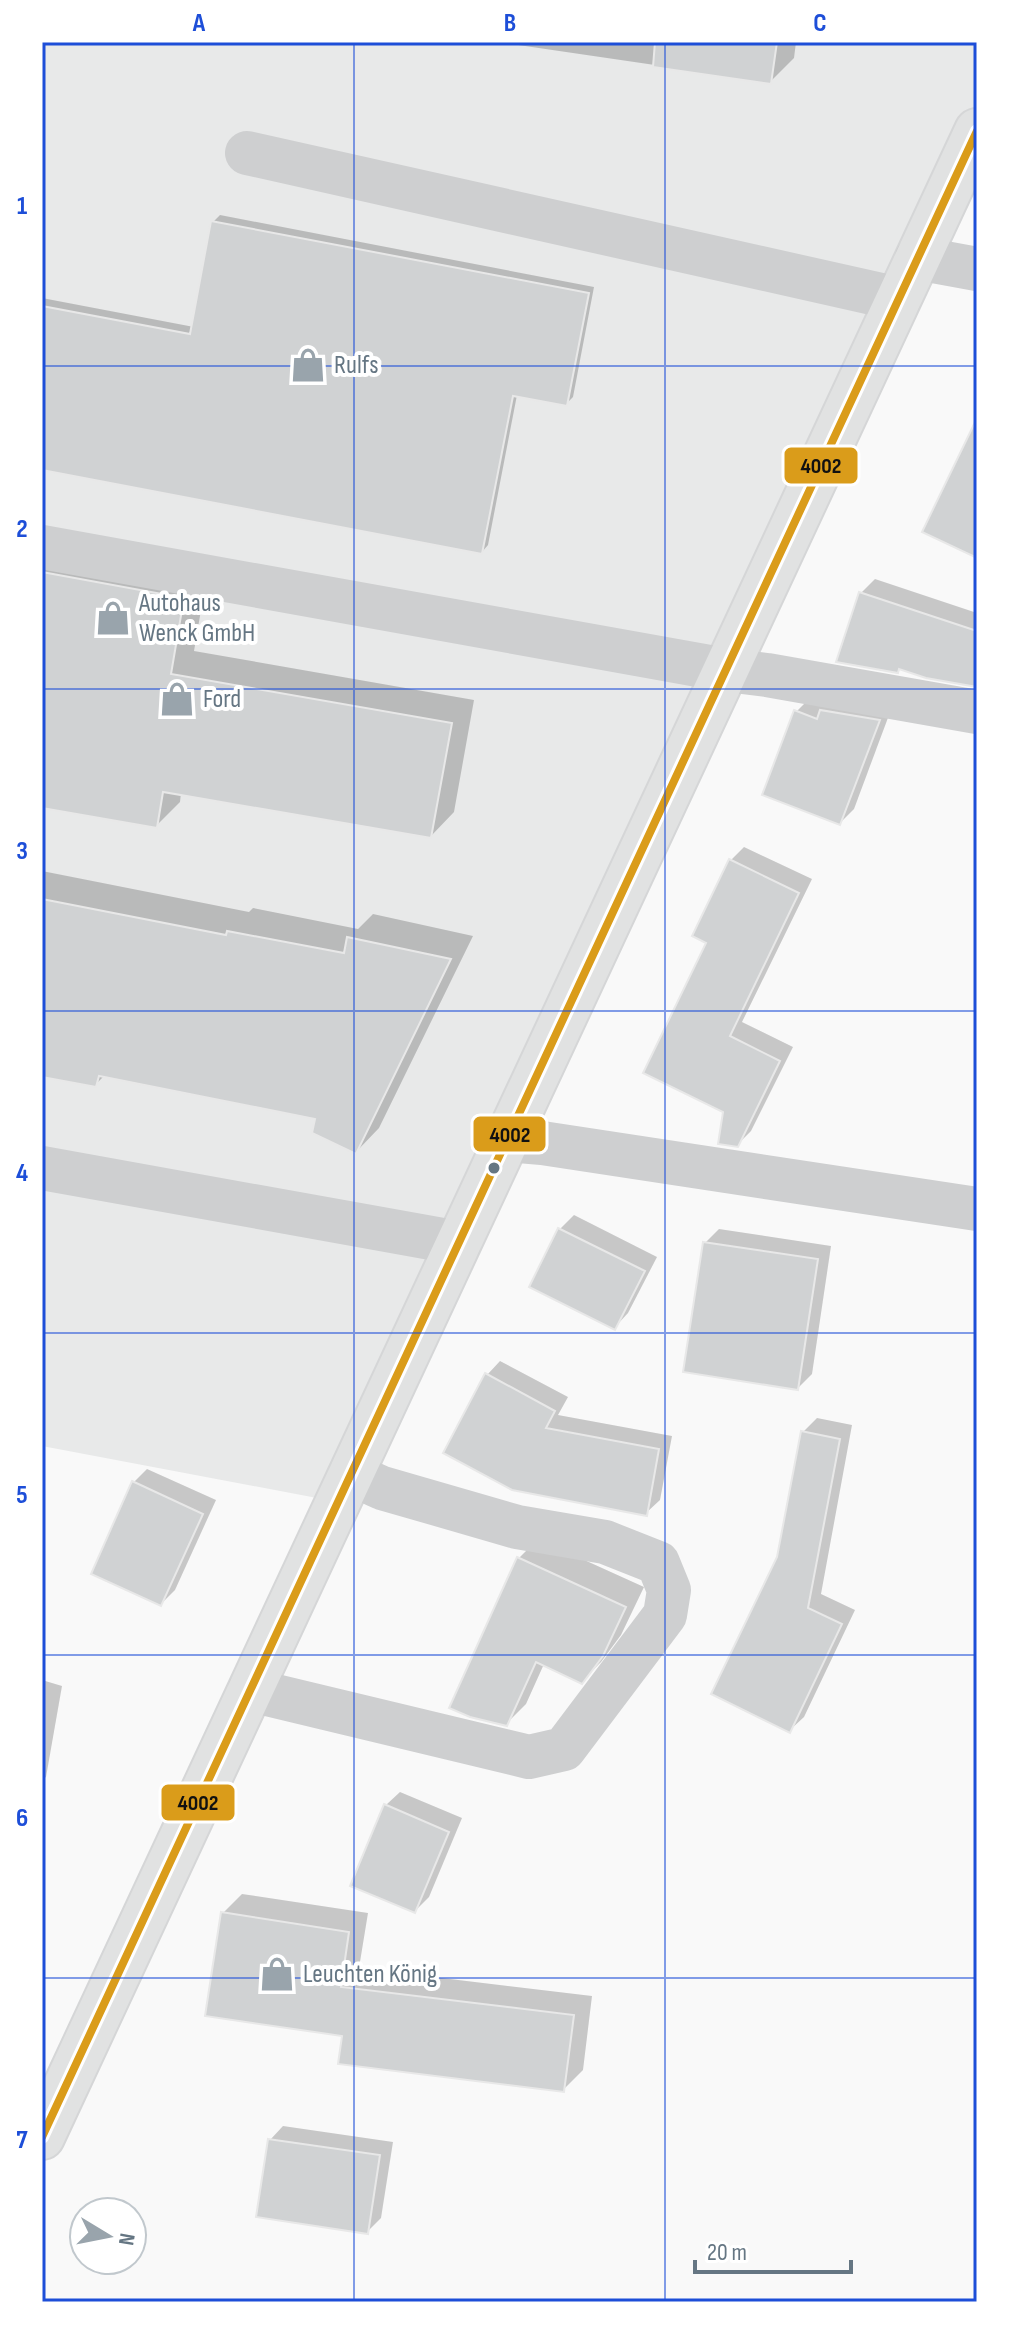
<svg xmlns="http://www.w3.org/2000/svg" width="1019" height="2344" font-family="'Sofia Sans Condensed',sans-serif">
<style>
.built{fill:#e8e9e9}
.shadow{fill:#0003}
.building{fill:#d0d2d3;stroke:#e8e8e8;stroke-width:2}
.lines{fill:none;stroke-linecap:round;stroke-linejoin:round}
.major-casing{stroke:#d5d6d7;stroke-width:48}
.minor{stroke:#cecfd0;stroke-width:44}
.major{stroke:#e1e2e2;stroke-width:44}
.bus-1-casing{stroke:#fff;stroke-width:14}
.bus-1{stroke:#da9c1a;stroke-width:8}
.grid{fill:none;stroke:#1d4ed8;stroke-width:2;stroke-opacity:0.55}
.bus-dot{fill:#657683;stroke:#fff;stroke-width:3}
.labels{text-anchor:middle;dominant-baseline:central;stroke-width:8;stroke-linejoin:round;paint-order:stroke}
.poi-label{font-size:26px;fill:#657683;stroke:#fff;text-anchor:start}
.line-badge{stroke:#fff;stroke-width:3}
.pale-badge-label{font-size:22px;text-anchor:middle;font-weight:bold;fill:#111}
.neatline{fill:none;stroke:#1d4ed8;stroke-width:3}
.grid-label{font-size:26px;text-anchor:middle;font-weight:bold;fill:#1d4ed8}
</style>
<rect width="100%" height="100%" fill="#f9f9f9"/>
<polygon class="built" points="42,42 977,42 977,131 338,1502 42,1446"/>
<g class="shadow">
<polygon points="498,42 796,42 794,58 770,82"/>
<polygon points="220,215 594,287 573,397 566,404 517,395 488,545 482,552 42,468 42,298 194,327 213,222"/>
<polygon points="42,532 207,575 194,651 474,700 454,812 431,836 181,793 180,802 156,826 42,806"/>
<polygon points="875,579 977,613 977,685 861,593"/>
<polygon points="810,698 892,707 854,809 840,823 796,712"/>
<polygon points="744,847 812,879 742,1022 793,1047 751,1131 737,1145 725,1111 709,942 731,860"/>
<polygon points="42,871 249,912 253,908 358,929 373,914 473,936 379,1128 356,1152 317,1117 105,1075 95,1085 42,1075"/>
<polygon points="574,1215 657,1257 628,1313 615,1327 532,1286 560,1229"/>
<polygon points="719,1229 831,1246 812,1374 798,1388 705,1243"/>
<polygon points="500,1361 568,1397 558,1415 672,1436 660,1500 646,1513 513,1488 487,1375"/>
<polygon points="817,1418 852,1425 821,1594 855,1610 804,1717 790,1730 779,1558 803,1432"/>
<polygon points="147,1469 216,1500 175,1590 161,1604 133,1483"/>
<polygon points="538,1539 644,1587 621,1635 601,1662 581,1682 544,1664 526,1704 506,1724 519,1558"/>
<polygon points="42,1680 62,1686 46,1777 42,1780"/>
<polygon points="400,1792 462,1818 429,1897 415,1911 386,1805"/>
<polygon points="242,1894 368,1913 359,1968 592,1996 583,2070 563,2090 344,2035 223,1913"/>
<polygon points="283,2126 393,2142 381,2218 367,2232 270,2140"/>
</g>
<g class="building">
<polygon points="655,42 777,42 771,84 653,67"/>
<polygon points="211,221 589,293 567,406 513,396 482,554 42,470 42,306 190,334"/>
<polygon points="977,418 977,558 922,532"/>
<polygon points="42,572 184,598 171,674 452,723 431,838 163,792 157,828 42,808"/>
<polygon points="859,592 977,631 977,687 926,678 899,669 898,673 836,662"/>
<polygon points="794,710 817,719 820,710 880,720 840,825 762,795"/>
<polygon points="729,859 799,893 730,1036 780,1061 738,1147 718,1144 723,1112 643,1073 706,943 692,936"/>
<polygon points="42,899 226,935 227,931 344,953 347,937 451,959 356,1154 312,1133 315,1119 99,1076 96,1087 42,1077"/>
<polygon points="558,1228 645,1271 615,1330 529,1287"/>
<polygon points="703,1242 818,1259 798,1390 683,1372"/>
<polygon points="485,1373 555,1411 546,1428 659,1449 647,1516 512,1490 443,1453"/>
<polygon points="801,1431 840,1439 808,1608 842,1624 790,1733 711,1694 777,1557"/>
<polygon points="132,1481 203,1514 161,1606 91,1574"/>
<polygon points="517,1557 626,1607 603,1656 582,1684 536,1662 507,1726 470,1717 449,1708"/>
<polygon points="384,1804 449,1832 415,1913 350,1886"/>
<polygon points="221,1912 349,1932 341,1987 574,2015 564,2092 338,2064 342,2036 205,2016"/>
<polygon points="268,2139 380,2155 368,2234 256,2217"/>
</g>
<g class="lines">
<g class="major-casing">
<polyline id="major" points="42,2137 977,131"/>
</g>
<g class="minor">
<polyline points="247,153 899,299"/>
<polyline points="917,258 977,269"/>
<polyline points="42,547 726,670 767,675 977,712"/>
<polyline points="507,1140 542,1143 977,1209"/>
<polyline points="42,1168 459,1243"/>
<polyline points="250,1690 529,1757 564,1749 665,1615 669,1590 658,1563 605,1542 517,1527 382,1488 351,1474"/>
</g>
<use href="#major" class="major"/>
<g class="bus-1-casing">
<polyline id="bus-1" points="42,2137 977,131"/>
</g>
<use href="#bus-1" class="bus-1"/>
</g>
<path class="grid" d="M354,42V2302M665,42V2302M42,366H977M42,689H977M42,1011H977M42,1333H977M42,1655H977M42,1978H977"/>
<defs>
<g id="shop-bare" transform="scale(2.76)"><path d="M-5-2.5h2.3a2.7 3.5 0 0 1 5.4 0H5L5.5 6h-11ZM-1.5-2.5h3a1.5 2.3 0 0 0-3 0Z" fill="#99a4ac" stroke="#fff" stroke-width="2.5" paint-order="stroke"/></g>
</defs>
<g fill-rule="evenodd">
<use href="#shop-bare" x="308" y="365"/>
<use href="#shop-bare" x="113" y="618"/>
<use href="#shop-bare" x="177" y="699"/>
<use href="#shop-bare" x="277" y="1974"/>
</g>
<circle class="bus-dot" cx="494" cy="1168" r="7"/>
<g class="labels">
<g class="poi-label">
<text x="334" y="365">Rulfs</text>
<text x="139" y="603">Autohaus<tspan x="139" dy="30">Wenck GmbH</tspan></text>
<text x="203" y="699">Ford</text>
<text x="303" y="1974">Leuchten König</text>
</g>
</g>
<g class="line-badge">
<rect x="783" y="446" width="76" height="39" rx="8" fill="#da9c1a"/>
<rect x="472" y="1115" width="75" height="38" rx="8" fill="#da9c1a"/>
<rect x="160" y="1783" width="76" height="39" rx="8" fill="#da9c1a"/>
</g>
<g class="pale-badge-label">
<text x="821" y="473">4002</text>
<text x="510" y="1142">4002</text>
<text x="198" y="1810">4002</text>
</g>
<rect width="1019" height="2344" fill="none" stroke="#ffffff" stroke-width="88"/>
<g transform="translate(108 2236) rotate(100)"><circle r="38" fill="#ffffff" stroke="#c1c8cd" stroke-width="2"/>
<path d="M0-6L14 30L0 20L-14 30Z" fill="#99a4ac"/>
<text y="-12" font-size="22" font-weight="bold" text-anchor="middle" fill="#657683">N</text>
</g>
<path d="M695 2260v12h156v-12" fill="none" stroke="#657683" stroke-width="4"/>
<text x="707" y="2260" font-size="24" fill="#657683" stroke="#ffffff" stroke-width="6" paint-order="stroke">20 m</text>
<rect x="44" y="44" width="931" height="2256" class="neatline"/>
<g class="grid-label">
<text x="199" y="31">A</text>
<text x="510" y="31">B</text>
<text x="820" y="31">C</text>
<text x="22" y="214">1</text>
<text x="22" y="537">2</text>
<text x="22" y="859">3</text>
<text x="22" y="1181">4</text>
<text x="22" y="1503">5</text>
<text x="22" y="1826">6</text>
<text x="22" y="2148">7</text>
</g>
</svg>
